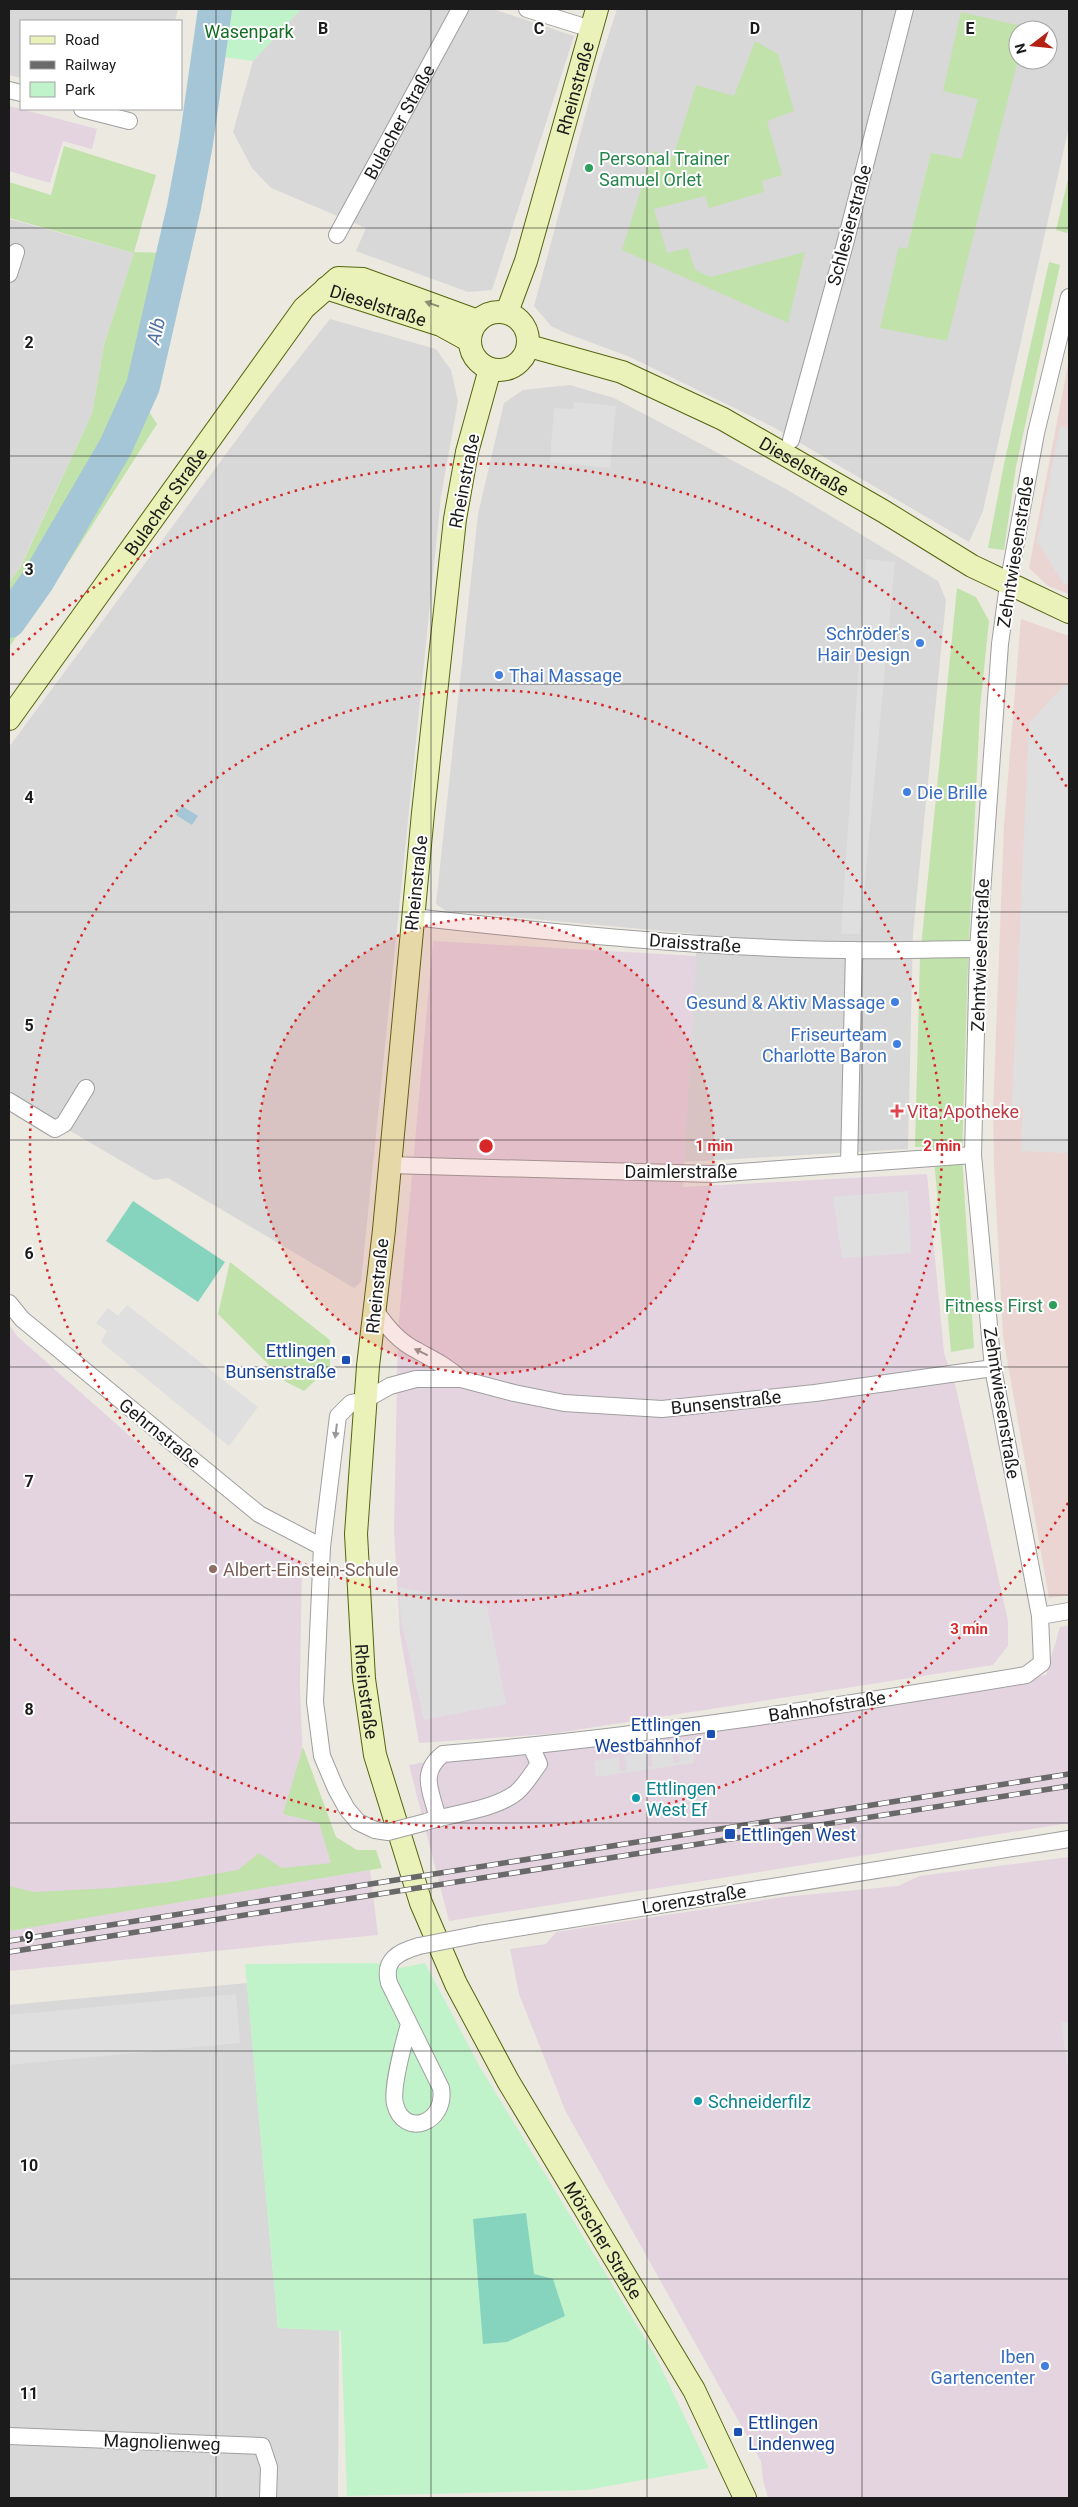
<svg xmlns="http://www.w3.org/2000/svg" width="1078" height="2507" font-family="Roboto,sans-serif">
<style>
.residential{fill:#d9d8d8;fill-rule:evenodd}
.commercial{fill:#ebd5d2}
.industrial{fill:#e4d4e0}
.grass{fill:#c1e2ab}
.park{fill:#c1f3ca}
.pitch{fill:#86d4bd}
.parking{fill:#dfdfdf}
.water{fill:#a5c6d6}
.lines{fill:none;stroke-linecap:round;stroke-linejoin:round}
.river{stroke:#a5c6d6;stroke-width:34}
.street-casing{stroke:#9f9f9f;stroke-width:18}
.secondary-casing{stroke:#54660e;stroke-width:24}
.street{stroke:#fff;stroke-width:16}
.secondary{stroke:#eaf2b9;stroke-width:22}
.rail-casing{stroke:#696969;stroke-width:5.5}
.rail{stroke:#fff;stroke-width:4;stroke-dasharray:11;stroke-linecap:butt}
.street-bridge-casing{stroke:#9f9f9f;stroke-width:18;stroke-linecap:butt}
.street-bridge{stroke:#fff;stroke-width:16}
.oneway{fill:#8d9172}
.oneway2{fill:#989898}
.grid{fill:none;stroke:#1b1b1b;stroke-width:1;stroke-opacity:0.55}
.ring{fill:none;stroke:#d62828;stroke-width:2.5;stroke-dasharray:2.5 5}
.leisure-dot{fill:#2e9e5b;stroke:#fff;stroke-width:2}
.shop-dot{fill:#3f7fe0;stroke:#fff;stroke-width:2}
.health-dot{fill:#e0444e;stroke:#fff;stroke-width:2}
.transit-dot{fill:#1a4fb4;stroke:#fff;stroke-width:2}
.education-dot{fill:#8d6e63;stroke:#fff;stroke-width:2}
.culture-dot{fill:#0f9aa8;stroke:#fff;stroke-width:2}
.labels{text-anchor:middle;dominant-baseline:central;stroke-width:4;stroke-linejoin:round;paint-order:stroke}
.park-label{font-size:18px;fill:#156d24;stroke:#fff}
.street-label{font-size:18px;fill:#1b1b1b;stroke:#fff}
.leisure-label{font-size:18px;fill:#27864d;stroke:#fff;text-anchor:start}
.shop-label{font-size:18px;fill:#366cbe;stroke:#fff;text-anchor:end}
.health-label{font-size:18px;fill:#be3a42;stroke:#fff;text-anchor:start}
.transit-label{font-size:18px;fill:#164399;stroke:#fff;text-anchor:end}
.education-label{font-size:18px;fill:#785e54;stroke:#fff;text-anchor:start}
.culture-label{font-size:18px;fill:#0d838f;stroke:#fff;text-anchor:start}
.water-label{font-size:19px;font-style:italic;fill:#5172a1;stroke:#fff}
.grid-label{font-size:16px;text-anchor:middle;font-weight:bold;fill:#1b1b1b;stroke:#fff;stroke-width:4;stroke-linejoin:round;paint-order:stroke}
.centre{fill:#d62828;stroke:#fff;stroke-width:2.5}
.ring-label{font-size:15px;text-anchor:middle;font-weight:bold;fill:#d62828;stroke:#fff;stroke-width:4;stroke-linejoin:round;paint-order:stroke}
</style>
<rect width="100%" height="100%" fill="#ece9e1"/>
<g class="residential">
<polygon points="9,9 178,9 175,21 21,21 21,78 9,75"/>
<polygon points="301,9 493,9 574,36 492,290 468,292 356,251 366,228 271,188 252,168 233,132 253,61"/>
<path d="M617,9H1069V126L983,511L969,542L773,427L630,357L563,332L551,326L534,306L598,68ZM1018,30H1048V60H1018Z"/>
<polygon points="9,219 134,253 104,345 92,414 19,569 9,582"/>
<polygon points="330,319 436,349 451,370 458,401 441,496 361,1282 354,1288 168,1178 154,1180 9,1095 9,747 266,400"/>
<polygon points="570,385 614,398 786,489 938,581 946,600 913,934 908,1149 684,1162 697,934 446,911 436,904 478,514 504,403 523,390"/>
<polygon points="247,1983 278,2328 339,2330 338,2498 9,2498 9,2005"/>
</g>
<g class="commercial">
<polygon points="1069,359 1069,594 1048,586 1029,568"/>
<polygon points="1021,619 1069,636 1069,1595 1049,1598 1003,1336 994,1166 993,1111 1004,825"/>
</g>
<g class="industrial">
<polygon points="9,106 97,129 92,149 63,141 50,183 9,171"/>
<polygon points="433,941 696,956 683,1187 927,1174 944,1353 956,1388 1008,1621 1008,1646 993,1665 550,1734 419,1743 400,1634 394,1530 398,1331"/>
<polygon points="9,1324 17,1336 227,1522 302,1562 300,1686 303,1764 336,1866 9,1901"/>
<polygon points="1069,1625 1069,1823 449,1921 409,1765 561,1738 962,1690 1046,1675 1060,1627"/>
<polygon points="1069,1857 1069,2498 768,2498 763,2480 761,2461 565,2110 519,1994 510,1949 546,1944 556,1932 783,1897 898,1886 919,1876"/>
<polygon points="370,1870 378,1935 9,1971 9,1929"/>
</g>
<g class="grass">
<polygon points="961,12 1026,27 1026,30 1018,30 1018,60 947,341 880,328 899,247 907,249 931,153 962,159 978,99 943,91"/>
<polygon points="755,41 778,54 794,111 767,121 782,175 762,181 764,192 709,208 705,196 654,209 667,253 688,248 695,270 711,277 805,252 788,323 622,250 653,151 673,157 696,85 734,96"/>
<polygon points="64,146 156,175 134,252 166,253 137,393 157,424 54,585 9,647 9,582 20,568 92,414 104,345 134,253 9,218 9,182 51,195"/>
<polygon points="1069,175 1069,226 1067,233 1056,230"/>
<polygon points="1049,262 1060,265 1016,467 1004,550 988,548 1004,464"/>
<polygon points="957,588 976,597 989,621 980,708 968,963 962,1156 974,1348 951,1352 933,1147 915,1147 920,957"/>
<polygon points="230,1262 330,1340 330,1367 304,1391 286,1382 218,1314"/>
<polygon points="303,1747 336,1837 357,1850 376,1850 382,1868 9,1931 9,1886 35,1892 113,1888 170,1882 238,1870 259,1853 282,1868 331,1863 319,1823 283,1814"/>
</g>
<g class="park">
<polygon points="228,9 301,9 253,61 224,57"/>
<polygon points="375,1963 400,1968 425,1963 480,2067 655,2355 709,2468 587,2490 347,2496 341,2331 278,2328 245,1964"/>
</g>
<g class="pitch">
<polygon points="133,1201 225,1262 198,1302 106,1241"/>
<polygon points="526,2213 534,2274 553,2279 565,2316 507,2342 483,2344 473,2219"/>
</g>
<g class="parking">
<polygon points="574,402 616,406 610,468 550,462 554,408 573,409"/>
<polygon points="1060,426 1069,428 1069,582 1064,585 1037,541"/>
<polygon points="866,559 895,562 860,934 841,934"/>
<polygon points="1065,684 1069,684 1069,1153 1021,1151 1023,1107 1012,1106 1029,723"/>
<polygon points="908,1191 911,1253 842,1258 833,1197"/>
<polygon points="127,1305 258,1407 229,1446 101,1342 107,1331 96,1323 108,1308 118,1316"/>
<polygon points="399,1587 487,1606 506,1704 424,1720 401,1620"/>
<polygon points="692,1744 694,1763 596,1777 594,1761 619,1757 620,1771 627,1770 625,1756 647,1752 648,1767 652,1767 651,1751 672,1748 674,1763 680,1762 679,1747"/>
<polygon points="236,1994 240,2043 9,2065 9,2015"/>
<polygon points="1069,2022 1069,2075 1061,2023"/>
</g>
<polygon class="water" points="182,806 198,816 192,825 176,815"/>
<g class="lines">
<polyline class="river" points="9,621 38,580 116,446 143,386 184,207 196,143 215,9"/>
<g class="street-casing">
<g id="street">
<polyline points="527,9 591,29"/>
<polyline points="9,90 21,93"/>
<polyline points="82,109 129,121"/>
<path id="s1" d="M337,235L460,9"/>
<polyline points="9,274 16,252"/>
<polyline points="791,440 845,244 905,9"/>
<path d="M413,917C557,933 701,948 846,950C890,951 934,949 978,949"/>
<polyline points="9,1101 55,1129 64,1124 86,1088"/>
<polyline points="849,1164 854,950"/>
<polyline points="388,1165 712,1174 973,1155"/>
<polyline points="9,1303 22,1319 259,1514 322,1547"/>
<path d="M375,1310C387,1327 399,1342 418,1351C434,1360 447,1366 461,1379"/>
<polyline points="1040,1616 993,1368 973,1155 978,949 1000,644 1008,585 1036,433 1069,297"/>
<path d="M438,1819C432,1792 418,1774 443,1754C639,1737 833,1707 1026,1675L1042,1663L1040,1616L1069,1611"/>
<path d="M429,1821C455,1813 497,1809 517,1792C526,1784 532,1773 539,1764L531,1746"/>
<polyline points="375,1830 358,1822 347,1809 336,1789 322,1756 315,1702 322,1547 338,1416 351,1403 365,1400 390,1386 416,1379 461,1379 514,1393 564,1403 662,1409 815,1393 993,1368"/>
<polyline points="480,1934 1069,1839"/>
<path d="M409,2024C404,2042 391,2088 395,2104C404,2139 447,2123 441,2088L389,1983C383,1960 398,1952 419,1946"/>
<polyline points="9,2436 262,2446 269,2467 268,2498"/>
</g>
</g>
<g class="secondary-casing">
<g id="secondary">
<path id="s2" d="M326,288L441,325L470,341"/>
<circle cx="499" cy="341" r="29"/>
<path id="s3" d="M507,312L526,261L597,9"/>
<path id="s4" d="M529,346L622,372L723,419L883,511L972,566L1069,612"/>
<path id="s5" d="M490,369L467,452L455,519L423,813L384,1230L368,1366L356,1534L364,1679L375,1755L421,1903L456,1984L508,2081L694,2390L745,2498"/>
<path id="s6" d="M9,719L304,308L338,278L363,279L478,321"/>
</g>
</g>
<use href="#street" class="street"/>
<use href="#secondary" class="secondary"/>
<g class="rail-casing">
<g id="rail">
<polyline points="9,1941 1069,1774"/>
<polyline points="9,1952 1069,1786"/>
</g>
</g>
<use href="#rail" class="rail"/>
<g class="street-bridge-casing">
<g id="street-bridge">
<polyline points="375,1830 388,1832 426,1822"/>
<polyline points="419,1946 480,1934"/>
</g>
</g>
<use href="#street-bridge" class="street-bridge"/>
</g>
<defs><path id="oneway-solid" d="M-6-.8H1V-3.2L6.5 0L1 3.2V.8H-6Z" transform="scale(1.25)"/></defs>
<use class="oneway" href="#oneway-solid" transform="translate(432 304) rotate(-161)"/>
<g class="oneway2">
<use href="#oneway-solid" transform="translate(421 1352) rotate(-154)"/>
<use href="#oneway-solid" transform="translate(336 1431) rotate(97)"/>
</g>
<path class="grid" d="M216,9V2498M431,9V2498M647,9V2498M862,9V2498M9,228H1069M9,456H1069M9,684H1069M9,912H1069M9,1140H1069M9,1367H1069M9,1595H1069M9,1823H1069M9,2051H1069M9,2279H1069"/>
<circle cx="486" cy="1146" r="228" fill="#d62828" fill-opacity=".12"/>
<g class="ring">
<circle cx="486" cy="1146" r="228"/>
<circle cx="486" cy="1146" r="456"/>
<path d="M1068 1503A683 683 0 0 1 12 1637M12 655A683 683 0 0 1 1068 789"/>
</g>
<g class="leisure-dot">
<circle cx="589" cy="168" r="5"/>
<circle cx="1053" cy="1305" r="5"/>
</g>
<g class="shop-dot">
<circle cx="920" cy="643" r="5"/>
<circle cx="499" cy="675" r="5"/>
<circle cx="907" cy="792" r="5"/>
<circle cx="895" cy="1002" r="5"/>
<circle cx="897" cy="1044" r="5"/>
<circle cx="1045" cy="2366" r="5"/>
</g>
<path class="health-dot" d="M894.5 1103.5h5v5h5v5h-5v5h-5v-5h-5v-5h5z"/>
<g class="transit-dot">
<rect x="341" y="1355" width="10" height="10" rx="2.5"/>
<rect x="706" y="1729" width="10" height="10" rx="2.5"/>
<rect x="724" y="1828" width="12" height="12" rx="2.5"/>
<rect x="733" y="2427" width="10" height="10" rx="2.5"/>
</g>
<circle class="education-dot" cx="213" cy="1569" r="5"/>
<g class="culture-dot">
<circle cx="636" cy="1798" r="5"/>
<circle cx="698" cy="2101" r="5"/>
</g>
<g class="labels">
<g class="park-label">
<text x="249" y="31">Wasenpark</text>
</g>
<g class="street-label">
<text stroke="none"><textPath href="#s3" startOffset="234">Rheinstraße</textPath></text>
<text stroke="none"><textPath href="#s1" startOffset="129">Bulacher Straße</textPath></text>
<text transform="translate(849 225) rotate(-75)">Schlesierstraße</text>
<text stroke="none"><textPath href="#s2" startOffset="55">Dieselstraße</textPath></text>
<text stroke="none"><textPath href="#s4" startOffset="302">Dieselstraße</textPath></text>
<text transform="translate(464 481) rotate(-79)">Rheinstraße</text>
<text stroke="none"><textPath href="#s6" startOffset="268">Bulacher Straße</textPath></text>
<text transform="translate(1015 552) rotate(-81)">Zehntwiesenstraße</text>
<text transform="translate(416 883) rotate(-84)">Rheinstraße</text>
<text transform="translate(695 943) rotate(4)">Draisstraße</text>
<text transform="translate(980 955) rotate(-88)">Zehntwiesenstraße</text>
<text x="681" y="1171">Daimlerstraße</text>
<text transform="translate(377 1286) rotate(-84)">Rheinstraße</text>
<text transform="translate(726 1402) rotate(-6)">Bunsenstraße</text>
<text transform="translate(1002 1403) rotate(81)">Zehntwiesenstraße</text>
<text transform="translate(160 1433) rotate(39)">Gehrnstraße</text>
<text stroke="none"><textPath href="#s5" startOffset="1332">Rheinstraße</textPath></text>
<text transform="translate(827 1706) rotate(-9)">Bahnhofstraße</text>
<text transform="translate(694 1899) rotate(-9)">Lorenzstraße</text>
<text stroke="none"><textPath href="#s5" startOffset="1935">Mörscher Straße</textPath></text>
<text transform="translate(162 2442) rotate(2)">Magnolienweg</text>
</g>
<g class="leisure-label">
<text x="599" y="158">Personal Trainer<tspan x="599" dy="21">Samuel Orlet</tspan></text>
<text x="1043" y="1305" text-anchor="end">Fitness First</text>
</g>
<g class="shop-label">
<text x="910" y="633">Schröder's<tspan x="910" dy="21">Hair Design</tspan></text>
<text x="509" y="675" text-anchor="start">Thai Massage</text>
<text x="917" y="792" text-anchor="start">Die Brille</text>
<text x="885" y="1002">Gesund &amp; Aktiv Massage</text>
<text x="887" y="1034">Friseurteam<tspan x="887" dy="21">Charlotte Baron</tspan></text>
<text x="1035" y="2356">Iben<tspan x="1035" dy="21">Gartencenter</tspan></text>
</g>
<g class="health-label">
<text x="907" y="1111">Vita Apotheke</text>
</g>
<g class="transit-label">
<text x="336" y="1350">Ettlingen<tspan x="336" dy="21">Bunsenstraße</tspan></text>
<text x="701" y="1724">Ettlingen<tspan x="701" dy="21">Westbahnhof</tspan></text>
<text x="741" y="1834" text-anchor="start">Ettlingen West</text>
<text x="748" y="2422" text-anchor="start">Ettlingen<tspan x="748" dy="21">Lindenweg</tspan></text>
</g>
<g class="education-label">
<text x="223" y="1569">Albert-Einstein-Schule</text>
</g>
<g class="culture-label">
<text x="646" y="1788">Ettlingen<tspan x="646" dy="21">West Ef</tspan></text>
<text x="708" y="2101">Schneiderfilz</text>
</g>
<g class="water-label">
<text transform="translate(156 331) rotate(-77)">Alb</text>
</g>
</g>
<g class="grid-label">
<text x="323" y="34">B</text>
<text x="539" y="34">C</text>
<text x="755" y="34">D</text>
<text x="970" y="34">E</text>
<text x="29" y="348">2</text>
<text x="29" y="575">3</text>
<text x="29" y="803">4</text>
<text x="29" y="1031">5</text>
<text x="29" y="1259">6</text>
<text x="29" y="1487">7</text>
<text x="29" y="1715">8</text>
<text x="29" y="1943">9</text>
<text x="29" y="2171">10</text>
<text x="29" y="2399">11</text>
</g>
<circle cx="486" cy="1146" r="8" class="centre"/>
<g class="ring-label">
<text x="714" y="1151">1 min</text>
<text x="942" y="1151">2 min</text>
<text x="969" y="1634">3 min</text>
</g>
<rect width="1078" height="2507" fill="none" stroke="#1b1b1b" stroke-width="20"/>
<rect x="20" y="20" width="162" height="90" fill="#ffffff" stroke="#a4a4a4"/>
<rect x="30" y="36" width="25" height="8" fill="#eaf2b9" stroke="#a4a4a4"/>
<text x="65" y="45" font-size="15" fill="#1b1b1b">Road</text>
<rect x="30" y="61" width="25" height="8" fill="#696969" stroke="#a4a4a4"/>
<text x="65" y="70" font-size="15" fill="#1b1b1b">Railway</text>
<rect x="30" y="82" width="25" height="15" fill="#c1f3ca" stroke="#a4a4a4"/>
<text x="65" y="95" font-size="15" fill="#1b1b1b">Park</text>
<g transform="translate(1033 45) rotate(254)"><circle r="24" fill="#ffffff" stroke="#a4a4a4"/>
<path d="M0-4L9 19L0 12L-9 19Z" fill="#b42113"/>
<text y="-8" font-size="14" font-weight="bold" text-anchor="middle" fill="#1b1b1b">N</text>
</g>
</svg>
